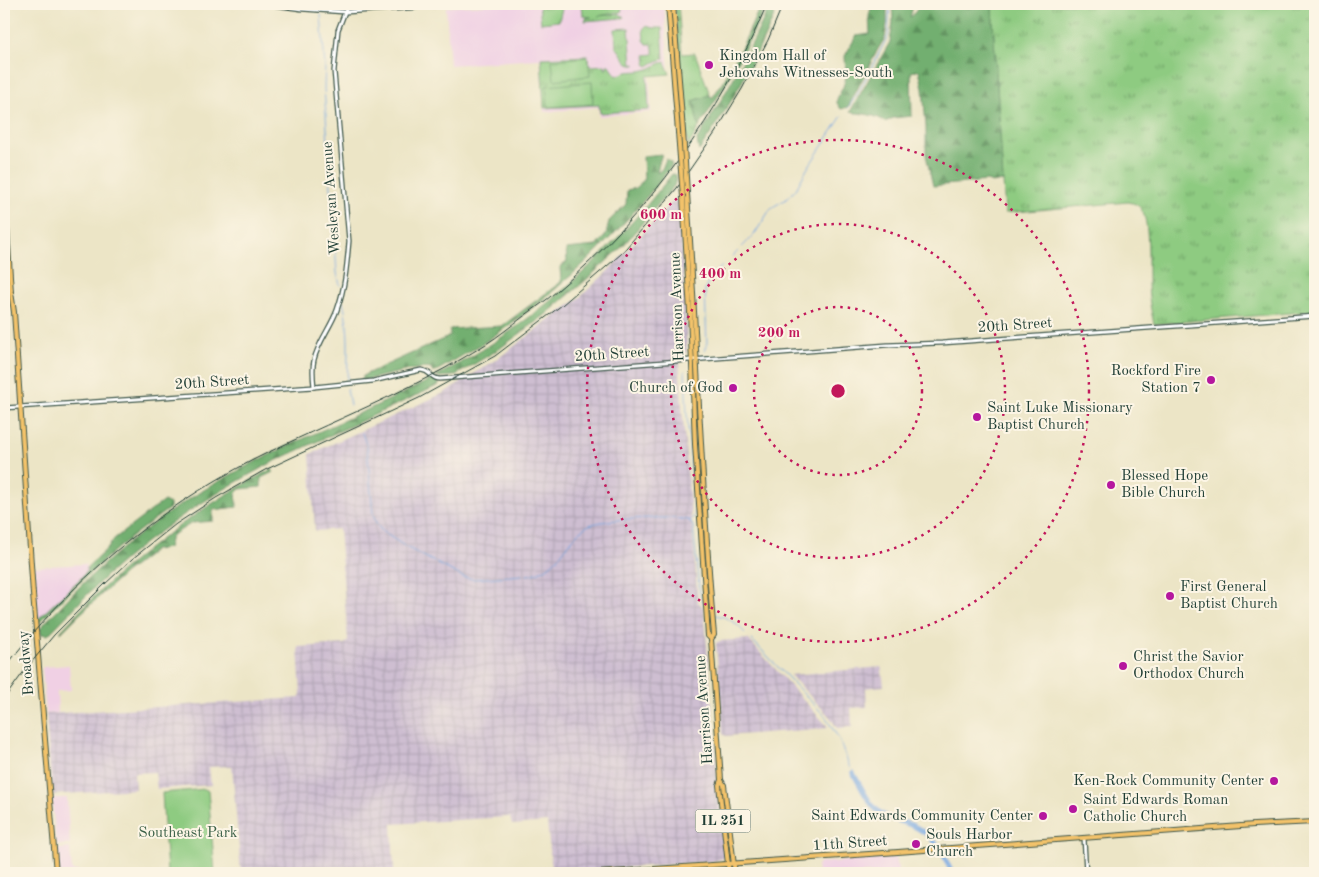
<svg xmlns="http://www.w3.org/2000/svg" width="1319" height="877" font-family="'Old Standard TT',serif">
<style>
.built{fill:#f0d0e4}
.industrial{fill:url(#industrial-grid)}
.grass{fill:url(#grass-tufts);stroke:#56845a}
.forest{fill:url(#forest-firs);stroke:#487652}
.park{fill:#8ecb81;stroke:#56845a}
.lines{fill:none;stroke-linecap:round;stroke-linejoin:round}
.stream{stroke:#77a7e1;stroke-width:1}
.river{stroke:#77a7e1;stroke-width:5}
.minor-casing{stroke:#3e564a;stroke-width:5.5}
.major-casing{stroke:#3e564a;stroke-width:6}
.minor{stroke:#fff;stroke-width:3}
.major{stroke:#f2c26a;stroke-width:4}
.rail{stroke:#1f3d34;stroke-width:1}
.major-bridge-casing{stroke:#3e564a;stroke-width:6;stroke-linecap:butt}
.major-bridge{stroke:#f2c26a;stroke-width:4}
.ring{fill:none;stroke:#c2185b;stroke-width:2.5;stroke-dasharray:2.5 5}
.poi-dot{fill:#b5179e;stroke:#fcf5e5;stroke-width:2}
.labels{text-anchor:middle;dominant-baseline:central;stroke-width:4;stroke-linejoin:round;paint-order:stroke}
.shield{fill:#fcf5e5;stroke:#617469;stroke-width:1}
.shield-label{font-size:14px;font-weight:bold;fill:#1f3d34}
.poi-label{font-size:15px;fill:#1f3d34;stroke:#fcf5e5;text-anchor:start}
.street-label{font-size:15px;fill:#1f3d34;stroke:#fcf5e5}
.park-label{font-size:15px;fill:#3b6047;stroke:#fcf5e5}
.centre{fill:#c2185b;stroke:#fcf5e5;stroke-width:2.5}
.ring-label{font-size:15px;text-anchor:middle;font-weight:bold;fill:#c2185b;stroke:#fcf5e5;stroke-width:4;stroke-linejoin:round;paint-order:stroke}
</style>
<defs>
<pattern id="industrial-grid" width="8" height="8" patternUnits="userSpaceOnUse" patternTransform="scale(1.25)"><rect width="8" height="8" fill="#cebed1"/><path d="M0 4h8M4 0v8" fill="none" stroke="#b0a4b4"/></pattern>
<pattern id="grass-tufts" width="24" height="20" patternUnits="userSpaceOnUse" patternTransform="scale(1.25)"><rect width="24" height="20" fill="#8ecb81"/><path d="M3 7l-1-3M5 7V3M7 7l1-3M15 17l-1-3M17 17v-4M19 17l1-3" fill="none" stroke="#73a66a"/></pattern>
<pattern id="forest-firs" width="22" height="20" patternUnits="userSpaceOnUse" patternTransform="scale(1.25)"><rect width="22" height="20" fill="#72af6f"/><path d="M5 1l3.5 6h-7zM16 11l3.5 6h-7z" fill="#5d905c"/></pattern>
</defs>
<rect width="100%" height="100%" fill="#fcf5e5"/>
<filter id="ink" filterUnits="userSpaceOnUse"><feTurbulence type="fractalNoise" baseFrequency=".02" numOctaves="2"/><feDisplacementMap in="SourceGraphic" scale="10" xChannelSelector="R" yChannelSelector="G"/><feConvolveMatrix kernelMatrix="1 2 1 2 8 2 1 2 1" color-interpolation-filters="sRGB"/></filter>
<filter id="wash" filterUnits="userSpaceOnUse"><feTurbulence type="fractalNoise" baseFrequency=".0096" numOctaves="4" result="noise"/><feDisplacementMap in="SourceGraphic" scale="20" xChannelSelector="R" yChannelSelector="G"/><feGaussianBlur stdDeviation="1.12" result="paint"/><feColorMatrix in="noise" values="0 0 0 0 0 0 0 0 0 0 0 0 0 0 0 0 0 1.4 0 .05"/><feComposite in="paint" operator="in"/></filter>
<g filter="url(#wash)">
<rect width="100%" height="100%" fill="#ece5c6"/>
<g class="built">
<polygon points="501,4 664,4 669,74 649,76 651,112 599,116 598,107 544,112 540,59 450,65 446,7"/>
<polygon points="86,564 87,570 83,576 38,619 34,567"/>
<polygon points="69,665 71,690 57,691 58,713 46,714 42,668 44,667"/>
<polygon points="54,798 67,798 70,845 58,845 56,843 52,800"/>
<polygon points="70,848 72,871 79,871 79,873 58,873 56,850 59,849"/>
<polygon points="896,857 898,870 896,873 818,873 817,866 819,863"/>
</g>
<g class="industrial">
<polygon points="680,198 687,349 686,353 679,357 682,406 698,602 704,608 722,832 725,853 724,858 715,861 552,873 547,822 512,825 510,817 508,817 392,824 394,873 241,873 232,766 209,767 211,785 157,789 155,772 134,773 135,789 52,795 46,714 299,698 301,694 298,647 344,644 347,642 348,640 339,529 315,531 310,454 444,393 497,359 579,298 607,272 674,200"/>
<polygon points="748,639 829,728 726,736 723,734 716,643 720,641"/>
<polygon points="881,667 882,670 884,686 866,688 867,707 851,708 852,727 837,728 830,717 790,675"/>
</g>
<g class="grass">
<polygon points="539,4 563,4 559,21 541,23"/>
<polygon points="582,4 611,4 620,7 613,4 624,4 621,12 598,16 620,14 624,17 623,18 585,21 586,18 591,17 583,16"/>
<polygon points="675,4 678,4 682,54 695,53 710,95 693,101 699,127 688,146 686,128 685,128"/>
<path d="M1010,4H1315V311L1154,324C1152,315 1150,306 1149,297C1146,277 1152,224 1141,209C1138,204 1133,203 1128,202L1005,213L992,6Z"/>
<polygon points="646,26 653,28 662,28 664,59 657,61 648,66 645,64 647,60 645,55 654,54 652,44 647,44 644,40 643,29"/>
<polygon points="629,28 632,64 635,64 635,65 631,65 628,64 618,49 616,48 615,29"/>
<path d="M587,56L589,58L590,66L605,65V69H607V65H609L617,76C629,69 633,73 645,70C652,69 658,63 665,62L670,74L647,76L649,110L600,113L599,105L544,108L541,58Z"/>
</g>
<g class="forest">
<path d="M761,4H766C748,47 724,88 699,127L693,101L710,95L712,98C733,69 747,36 761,4Z"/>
<path d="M770,4H779C758,56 731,105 699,151L697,140C724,96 750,52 770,4Z"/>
<polygon points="872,4 887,4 887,23 885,38 878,49 848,107 841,109 837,103 837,99 843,87 846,77 845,56 856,36 870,34 869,16"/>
<path d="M892,4H914L910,17L912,16L921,4H997V5L992,6L1003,181L992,183L987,181L933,186L926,155V127L923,88L919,70L911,72L912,116L893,118L885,122C876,114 861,114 850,112L890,42L893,22Z"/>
<path d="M662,154L659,163L657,173L662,169L666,159L670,161L672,165C619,236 556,295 482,344C466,354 449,363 433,373L431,369C421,365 374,379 360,381L364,375L450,336V329L502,326L561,282L560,267L567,262L566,249L596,246L606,235L609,221L626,204L627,190L635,188L644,180L643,156Z"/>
<path d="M672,174L676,175V179L674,186L622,247L585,281L544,316L499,349L468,368L454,376L440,377L436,376C529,329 609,256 672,174Z"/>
<path d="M432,379L439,382V385L273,462C214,493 157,529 108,574C87,594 68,615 48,635L41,634L40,628C61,606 82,583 105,563C127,543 152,524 177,507C256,454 347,422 432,379Z"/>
<path d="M272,469L273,472L261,478V487L240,489L236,493L237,507L213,510V521L192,523L171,536L168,548L155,550L125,573L80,614L61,633V631C75,616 89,601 104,587C154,541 210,501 272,469Z"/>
<path d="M164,501L170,504V508C121,542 79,581 38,624V619L83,576L87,570L86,568L108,548L114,539Z"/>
</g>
<g class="park">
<polygon points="588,57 590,76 554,80 552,60"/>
<polygon points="592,82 593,104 548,107 546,86"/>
<polygon points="205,789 208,791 215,873 167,873 162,793"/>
</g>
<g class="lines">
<g class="stream">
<polyline points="325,7 326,4"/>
<polyline points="321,15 325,66 324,88 329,156"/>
<polyline points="848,108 858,93 888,36 890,4"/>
<polyline points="329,161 337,273 340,285"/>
<polyline points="733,256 754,235 771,208 788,198 796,189 807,169 842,116"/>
<path d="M343,302C350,329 348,355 347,382"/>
<polyline points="705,350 707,346 705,289 709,280 722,266"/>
<polyline points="685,371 687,415 695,516 690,520"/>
<polyline points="347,389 350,405"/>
<polyline points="362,433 367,447 373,515 377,525 384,533 389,536 406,547 463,577 474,579 522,575"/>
<polyline points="690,521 693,526 699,587 701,597 704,605"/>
<path d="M527,575C550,572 557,559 571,541C575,537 579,531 584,528C590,524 596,523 602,522C616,519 680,515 690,521"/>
<path d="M715,615C729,617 736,623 745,633"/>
<polyline points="752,640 825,716 839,739 850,768"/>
</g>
<g class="river">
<path d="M853,773C863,789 872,815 893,819"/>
<path d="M899,821C914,825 927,831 936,844"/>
<polyline points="943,854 952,873"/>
</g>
</g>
</g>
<g filter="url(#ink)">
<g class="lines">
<g class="minor-casing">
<g id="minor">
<polyline points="266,4 302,9 345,12 469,4"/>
<path d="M314,387C313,378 312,368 314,360C318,342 331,327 337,310C345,288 347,265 349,241L334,71L338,30L348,4"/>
<path d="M4,408L314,387L373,381L421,370C431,371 431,379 440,379L887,345L942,343L1315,316"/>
<polyline points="1084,838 1086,873"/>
</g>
</g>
<g class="major-casing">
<g id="major">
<polyline points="668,4 678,132"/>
<polyline points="673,4 683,131"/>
<polyline points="4,181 11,292 14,312 33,594 56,873"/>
<path d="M687,193C697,340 701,488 714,635L711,639"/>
<polyline points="683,197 690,312 695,444 708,636 711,639 721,780 724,785 735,873"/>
<polyline points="721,780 719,785 729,873"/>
<polyline points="596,873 898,852 1254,825 1315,822"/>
</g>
</g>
<use href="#minor" class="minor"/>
<use href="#major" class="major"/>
<g class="rail">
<path d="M4,669C69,582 156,510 253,460C330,421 413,391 486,344C499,336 511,326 524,316C535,308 547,300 557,291C649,213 721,114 767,4"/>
<polyline points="4,699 25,670 54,635 105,584 132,559 176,524 216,498 265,470 419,398 495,356 562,305 621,254 677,188 715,133 742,89 768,40 783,4"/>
</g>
<g class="major-bridge-casing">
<g id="major-bridge">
<polyline points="683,131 687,193"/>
<polyline points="678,132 683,197"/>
</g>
</g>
<use href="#major-bridge" class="major-bridge"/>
</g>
</g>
<g class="ring">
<circle cx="838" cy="391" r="84"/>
<circle cx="838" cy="391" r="167"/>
<circle cx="838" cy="391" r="251"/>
</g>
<g class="poi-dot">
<circle cx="709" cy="65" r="5"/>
<circle cx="1211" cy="380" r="5"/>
<circle cx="733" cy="388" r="5"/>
<circle cx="977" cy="417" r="5"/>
<circle cx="1111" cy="485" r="5"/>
<circle cx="1170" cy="596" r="5"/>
<circle cx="1123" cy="666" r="5"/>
<circle cx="1274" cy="781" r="5"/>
<circle cx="1073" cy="809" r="5"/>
<circle cx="1043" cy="816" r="5"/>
<circle cx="916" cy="844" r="5"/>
</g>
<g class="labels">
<rect class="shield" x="695.5" y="809.5" width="55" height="23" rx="4"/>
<g class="shield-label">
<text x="723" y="821">IL 251</text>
</g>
<g class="poi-label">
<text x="719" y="56">Kingdom Hall of<tspan x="719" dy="17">Jehovahs Witnesses-South</tspan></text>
<text x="1201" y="371" text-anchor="end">Rockford Fire<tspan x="1201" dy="17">Station 7</tspan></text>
<text x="723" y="388" text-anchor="end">Church of God</text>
<text x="987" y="408">Saint Luke Missionary<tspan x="987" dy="17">Baptist Church</tspan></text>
<text x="1121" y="476">Blessed Hope<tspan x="1121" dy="17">Bible Church</tspan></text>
<text x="1180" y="587">First General<tspan x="1180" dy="17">Baptist Church</tspan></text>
<text x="1133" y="657">Christ the Savior<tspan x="1133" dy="17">Orthodox Church</tspan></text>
<text x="1264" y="781" text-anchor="end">Ken-Rock Community Center</text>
<text x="1083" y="800">Saint Edwards Roman<tspan x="1083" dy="17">Catholic Church</tspan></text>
<text x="1033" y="816" text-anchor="end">Saint Edwards Community Center</text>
<text x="926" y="835">Souls Harbor<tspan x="926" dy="17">Church</tspan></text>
</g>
<g class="street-label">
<text transform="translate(332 198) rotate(-94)">Wesleyan Avenue</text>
<text transform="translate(678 307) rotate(-92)">Harrison Avenue</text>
<text transform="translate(1015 326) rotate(-4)">20th Street</text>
<text transform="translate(612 355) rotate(-4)">20th Street</text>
<text transform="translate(212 383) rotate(-4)">20th Street</text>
<text transform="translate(27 663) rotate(-95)">Broadway</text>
<text transform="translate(705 710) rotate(-94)">Harrison Avenue</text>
<text transform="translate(850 844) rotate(-4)">11th Street</text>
</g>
<g class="park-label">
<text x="188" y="833">Southeast Park</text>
</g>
</g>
<circle cx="838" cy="391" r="8" class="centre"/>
<g class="ring-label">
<text x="661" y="219">600 m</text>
<text x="720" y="278">400 m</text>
<text x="779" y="337">200 m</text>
</g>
<rect width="1319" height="877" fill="none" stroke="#fcf5e5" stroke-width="20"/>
</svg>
